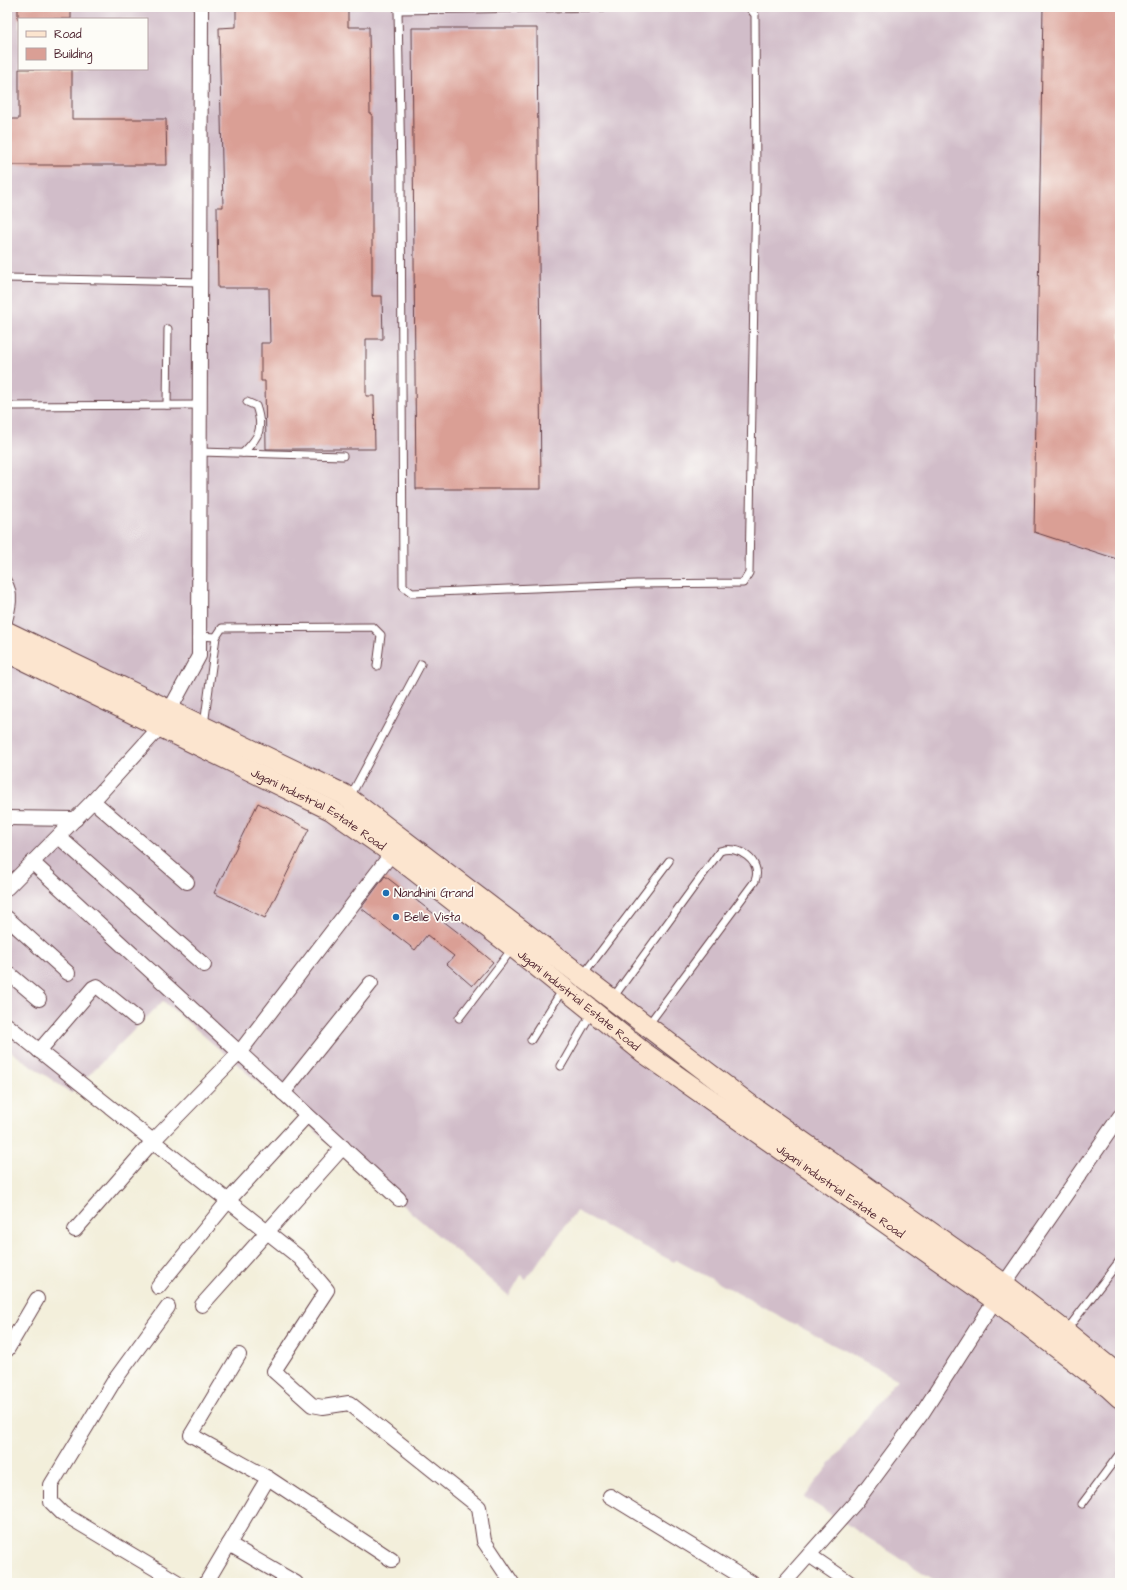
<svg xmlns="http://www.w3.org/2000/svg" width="1127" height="1590" font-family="'Architects Daughter',sans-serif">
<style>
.industrial{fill:#d1bdc9;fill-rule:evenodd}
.building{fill:#da9f95}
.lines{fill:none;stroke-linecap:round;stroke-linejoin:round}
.lane-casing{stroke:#633e45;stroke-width:9}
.street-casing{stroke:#633e45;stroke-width:16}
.secondary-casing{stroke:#633e45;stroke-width:22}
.lane{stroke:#fff;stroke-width:7}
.street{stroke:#fff;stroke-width:14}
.secondary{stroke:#fce5cf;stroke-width:20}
.poi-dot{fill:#1f6fb2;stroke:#fdfcf7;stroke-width:1.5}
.labels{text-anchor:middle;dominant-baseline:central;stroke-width:3.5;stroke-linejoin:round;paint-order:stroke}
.street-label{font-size:12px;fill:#4a1f2b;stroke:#fdfcf7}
.poi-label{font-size:12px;fill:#4a1f2b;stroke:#fdfcf7;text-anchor:start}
</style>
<rect width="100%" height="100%" fill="#fdfcf7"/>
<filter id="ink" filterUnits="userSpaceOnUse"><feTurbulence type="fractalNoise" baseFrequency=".025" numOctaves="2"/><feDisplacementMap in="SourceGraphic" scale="8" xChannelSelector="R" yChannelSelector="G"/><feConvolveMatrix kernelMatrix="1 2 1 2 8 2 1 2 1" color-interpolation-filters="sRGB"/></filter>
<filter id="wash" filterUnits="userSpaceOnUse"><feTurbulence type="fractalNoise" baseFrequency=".012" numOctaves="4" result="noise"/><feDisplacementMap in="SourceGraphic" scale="16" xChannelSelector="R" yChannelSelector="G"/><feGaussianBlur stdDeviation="0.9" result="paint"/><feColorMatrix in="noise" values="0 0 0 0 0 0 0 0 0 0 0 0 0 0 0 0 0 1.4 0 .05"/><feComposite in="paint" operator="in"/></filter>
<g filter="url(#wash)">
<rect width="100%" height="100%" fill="#f3efdb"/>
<path class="industrial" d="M7,7H1120V1583H939L804,1497L897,1379L676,1260L674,1262L576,1211L526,1279L521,1275L509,1296L163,1001L71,1093L7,1049ZM19,19H147V69H19Z"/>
<g id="blocks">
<g class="building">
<rect x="18" y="7" width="53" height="12"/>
<polygon points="236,7 348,7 348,27 369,27 370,114 372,114 372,296 382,296 383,339 366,339 366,396 374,396 375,449 266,449 265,381 261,381 261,343 270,343 269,288 218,288 217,207 223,207 219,28 236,27"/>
<polygon points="1043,7 1120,7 1120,560 1034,532"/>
<polygon points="412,28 537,28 541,489 416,489"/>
<polygon points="19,69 72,69 72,119 166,119 167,165 7,165 7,119 19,119"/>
<polygon points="258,803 309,829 265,918 214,893"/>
<polygon points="385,876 460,934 493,962 472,986 447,964 454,956 427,935 415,950 361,908"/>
</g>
</g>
</g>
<g filter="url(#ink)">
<use href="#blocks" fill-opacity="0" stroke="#633e45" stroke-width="1"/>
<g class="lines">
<g class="lane-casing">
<g id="lane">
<polyline points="398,7 398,10 606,7"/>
<polyline points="398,10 401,174 403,586 412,593 636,584 743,583 749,573 756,183 755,15 749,7"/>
<polyline points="7,278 200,282"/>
<polyline points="167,405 168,329"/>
<polyline points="7,406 200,405"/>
<polyline points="200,452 343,456"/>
<path d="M243,453C259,437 264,429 256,406L247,402"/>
<path d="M7,580C17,594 11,612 7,626"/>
<polyline points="199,636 216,637"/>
<polyline points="204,725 216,637 222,628 373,627 381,635 377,666"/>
<polyline points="350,797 421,664"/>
<polyline points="583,975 669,861"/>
<path d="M612,999L720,851C737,844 763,861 755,881L648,1025"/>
<polyline points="459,1018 512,949"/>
<polyline points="531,1040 563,989"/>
<polyline points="561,1066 592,1012"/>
<polyline points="1066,1331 1120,1260"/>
<polyline points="1082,1504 1120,1453"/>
</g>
</g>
<g class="street-casing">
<g id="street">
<polyline points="93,801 187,882"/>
<polyline points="7,818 76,819"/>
<polyline points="59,837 204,965"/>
<polyline points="33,863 399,1199"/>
<polyline points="7,888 93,801 161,726 199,656 201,7"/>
<polyline points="7,918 68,973"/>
<polyline points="7,972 39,999"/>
<polyline points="7,1025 300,1258 327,1290 274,1371 312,1405 323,1407 349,1403 479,1507 484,1541 512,1583"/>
<polyline points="39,1051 93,988 97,986 136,1018"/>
<polyline points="283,1093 371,983"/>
<polyline points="75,1230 153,1141 239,1053 392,853"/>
<polyline points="158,1287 228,1201 307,1115"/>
<polyline points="202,1305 343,1147"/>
<polyline points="168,1307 114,1381 51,1485 51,1502 62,1513 179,1583"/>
<polyline points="7,1350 37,1299"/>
<polyline points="268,1478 392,1560"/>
<polyline points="610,1496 752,1583"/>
<polyline points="229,1544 296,1583"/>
<polyline points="809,1555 850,1583"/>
<polyline points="206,1583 268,1478 191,1435 239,1355"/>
<polyline points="784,1583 856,1502 923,1412 995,1300 1004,1284 1120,1116"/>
</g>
</g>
<g class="secondary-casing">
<g id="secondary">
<polyline points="7,632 343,794 749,1104 1004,1284 1066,1332 1120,1376"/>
<path id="s1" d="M7,652L331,810L392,853L513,947L643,1052L995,1300L1108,1387L1120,1398"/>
</g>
</g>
<use href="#lane" class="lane"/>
<use href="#street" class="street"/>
<use href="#secondary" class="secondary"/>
</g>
</g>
<g class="poi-dot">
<circle cx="386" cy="893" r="4"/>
<circle cx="396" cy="917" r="4"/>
</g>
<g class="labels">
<g class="street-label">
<text stroke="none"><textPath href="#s1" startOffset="349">Jigani Industrial Estate Road</textPath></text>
<text stroke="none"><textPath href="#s1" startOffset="673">Jigani Industrial Estate Road</textPath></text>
<text stroke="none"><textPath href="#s1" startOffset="997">Jigani Industrial Estate Road</textPath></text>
</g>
<g class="poi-label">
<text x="394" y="893">Nandhini Grand</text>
<text x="404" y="917">Belle Vista</text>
</g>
</g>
<rect width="1127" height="1590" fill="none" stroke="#fdfcf7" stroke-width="24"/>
<rect x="18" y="18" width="130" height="52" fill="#fdfcf7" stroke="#b5a4a5"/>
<rect x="26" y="31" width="20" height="6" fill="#fce5cf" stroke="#b5a4a5"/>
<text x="54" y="38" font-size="12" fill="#4a1f2b">Road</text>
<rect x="26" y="48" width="20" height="12" fill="#da9f95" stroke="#b5a4a5"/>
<text x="54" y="58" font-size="12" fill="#4a1f2b">Building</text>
</svg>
